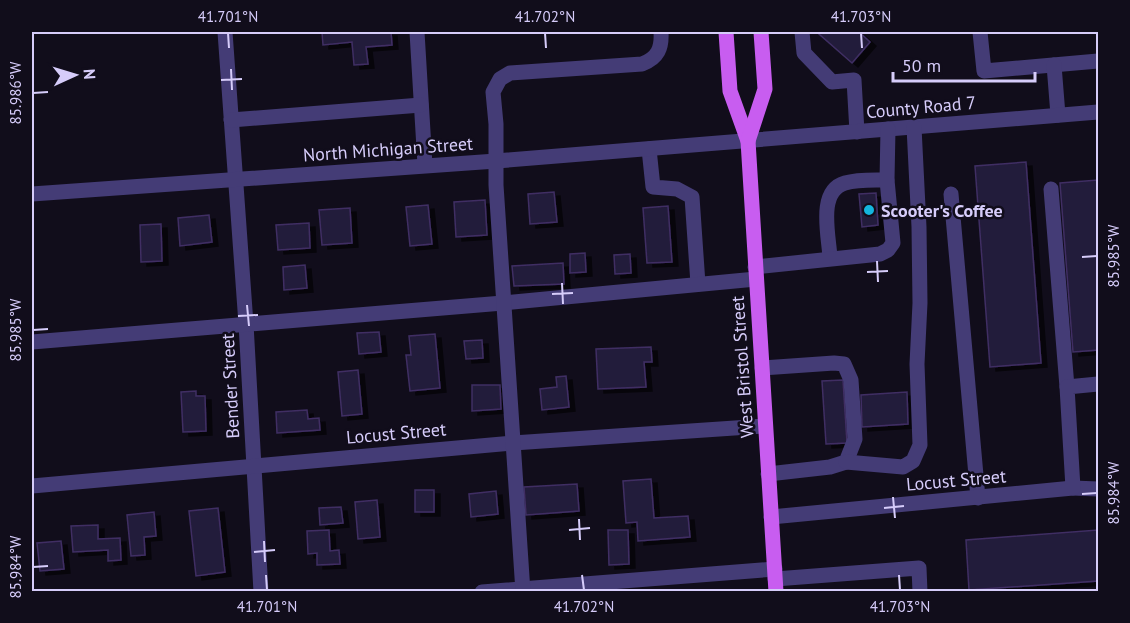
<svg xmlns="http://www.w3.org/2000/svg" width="1130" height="623" font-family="'PT Sans',sans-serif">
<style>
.building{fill:#241b3a;stroke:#3f2f64;stroke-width:1.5;filter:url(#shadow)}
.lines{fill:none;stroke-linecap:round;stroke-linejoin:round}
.minor{stroke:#443c76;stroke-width:15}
.major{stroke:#c85df0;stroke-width:15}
.ticks{fill:none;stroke:#d6ccfa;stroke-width:2}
.poi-dot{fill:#14b5de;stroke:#110d1b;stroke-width:2}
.labels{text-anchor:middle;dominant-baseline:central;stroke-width:5;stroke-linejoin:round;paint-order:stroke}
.street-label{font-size:18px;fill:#d6ccfa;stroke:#110d1b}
.poi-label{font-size:18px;font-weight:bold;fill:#d6ccfa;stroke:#110d1b;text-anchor:start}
.neatline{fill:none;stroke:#d6ccfa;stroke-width:2}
.ticks-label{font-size:15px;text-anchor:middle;fill:#d6ccfa}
</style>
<defs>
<filter id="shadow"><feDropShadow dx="6" dy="4" stdDeviation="0" flood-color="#0009"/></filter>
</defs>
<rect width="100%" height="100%" fill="#110d1b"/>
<g class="building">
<polygon points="322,32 391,32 392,45 366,47 368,64 354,65 352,42 323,45"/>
<polygon points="822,32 859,32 870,42 852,63 819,34"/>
<polygon points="1026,162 1041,363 990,367 975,166"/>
<polygon points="1098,180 1098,350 1073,352 1060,183"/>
<polygon points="554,192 557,222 530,224 528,194"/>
<polygon points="876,193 878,225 862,227 859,194"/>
<polygon points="485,200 487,235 456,237 454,202"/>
<polygon points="428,205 432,244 410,246 406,207"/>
<polygon points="668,206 672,262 647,263 643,208"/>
<polygon points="350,208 352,243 322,245 319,210"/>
<polygon points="209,215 212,242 180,246 178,218"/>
<polygon points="309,223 310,248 278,250 276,225"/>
<polygon points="161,224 162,261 141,262 140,225"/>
<polygon points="585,253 586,272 570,273 570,254"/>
<polygon points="630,254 631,273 615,274 614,255"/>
<polygon points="563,263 564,284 514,286 512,266"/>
<polygon points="305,265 307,288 284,290 283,267"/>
<polygon points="379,332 381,352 359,354 357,333"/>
<polygon points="435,334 440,388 410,391 406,355 411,355 409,336"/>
<polygon points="482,340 483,358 466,359 464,341"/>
<polygon points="651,347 652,362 644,362 646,387 598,389 596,349"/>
<polygon points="358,370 362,414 342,416 338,372"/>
<polygon points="566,376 569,407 542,410 540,389 557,387 556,377"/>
<polygon points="843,380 847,443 826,444 822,381"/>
<polygon points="472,385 500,385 501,409 472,411"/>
<polygon points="196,391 196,396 205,396 206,431 183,432 181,392"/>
<polygon points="907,392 908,424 862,427 861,395"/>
<polygon points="307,410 308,419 319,418 320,430 277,433 276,412"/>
<polygon points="651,479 654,518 688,516 690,537 638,541 637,522 626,523 623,481"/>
<polygon points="577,484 579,511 526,515 524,487"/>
<rect x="415" y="490" width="19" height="22"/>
<polygon points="496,491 498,514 471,517 469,494"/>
<polygon points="377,500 380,537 358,539 355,502"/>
<polygon points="341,507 343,523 320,525 319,508"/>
<polygon points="218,508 225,572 196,576 189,511"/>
<polygon points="154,512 156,536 144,537 145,555 131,556 127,515"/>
<polygon points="98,525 98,539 120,538 121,560 108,561 108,550 73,552 71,526"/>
<polygon points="329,530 330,551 339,550 340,564 317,565 317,553 308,554 307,531"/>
<polygon points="608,530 628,530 629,564 609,565"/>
<polygon points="1098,530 1098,581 969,590 966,540"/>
<polygon points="61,541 64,569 40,571 37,543"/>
</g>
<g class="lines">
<g class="minor">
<polyline points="225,32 246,324 261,592"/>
<polyline points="417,32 425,165"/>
<polyline points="802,32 804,53 832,82 854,80 857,132"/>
<polyline points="980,32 984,71 1098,61"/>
<polyline points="1054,65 1058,115"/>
<polyline points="231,120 421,105"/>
<polyline points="649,149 653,187 677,189 692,197 698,284"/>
<polyline points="1051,189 1067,387"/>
<polyline points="32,194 496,161 1098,112"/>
<polyline points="951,194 978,498"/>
<path d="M830,258C829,236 817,191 845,183C858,179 874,180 887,180"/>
<polyline points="755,267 880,254 888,250 893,243 887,180 888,129"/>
<polyline points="32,342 503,303 756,279"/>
<polyline points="762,368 834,363 844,364 851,380 855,439 846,462 830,467 768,474"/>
<polyline points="846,462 903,467 913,461 920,445 917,364 920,303 919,227 914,127"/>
<polyline points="32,486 513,443 765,426"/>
<polyline points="1073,488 1098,489"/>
<polyline points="771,517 1073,488 1067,387 1098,384"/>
<polyline points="775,579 919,568 920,592"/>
<polyline points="482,592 775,569"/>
<path d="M523,592L496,185V124L493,92L500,79L510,73L642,64C658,58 662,48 661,32"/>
</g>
<g class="major">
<polyline points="726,32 730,91 748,141 776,592"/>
<polyline points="748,141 765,89 761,32"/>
</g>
</g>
<path class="ticks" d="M228,33L229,48M545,33L546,48M861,33L862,48M231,69L232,90M221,80L242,79M33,93L48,92M1082,257L1097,256M877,261L878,282M867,272L888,271M562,283L563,304M552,294L573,293M247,305L249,326M238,316L258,315M33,330L48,329M1082,494L1097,493M893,497L895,518M884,508L904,506M579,519L580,540M569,530L590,528M264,541L265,562M254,552L275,550M33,567L48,566M266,575L267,590M582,575L584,590M899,575L900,590"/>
<circle class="poi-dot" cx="869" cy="210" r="6"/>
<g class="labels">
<g class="street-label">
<text transform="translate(921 107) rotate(-5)">County Road 7</text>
<text transform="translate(388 149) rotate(-4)">North Michigan Street</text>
<text transform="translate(742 367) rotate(-94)">West Bristol Street</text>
<text transform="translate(230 386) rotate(-93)">Bender Street</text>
<text transform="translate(396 433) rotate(-5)">Locust Street</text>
<text transform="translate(956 480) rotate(-5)">Locust Street</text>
</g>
<g class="poi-label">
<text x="881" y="210">Scooter's Coffee</text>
</g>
</g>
<rect width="1130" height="623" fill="none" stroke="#110d1b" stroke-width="66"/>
<g transform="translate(75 75) rotate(86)" stroke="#110d1b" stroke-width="4.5" paint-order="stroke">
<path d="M0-4.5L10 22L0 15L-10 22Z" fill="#d6ccfa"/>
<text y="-9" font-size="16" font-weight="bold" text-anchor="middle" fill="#d6ccfa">N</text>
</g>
<path d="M893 72v9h142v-9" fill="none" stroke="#d6ccfa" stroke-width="3"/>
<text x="902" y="72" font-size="18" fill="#d6ccfa" stroke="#110d1b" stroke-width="4.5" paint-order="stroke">50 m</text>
<rect x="33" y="33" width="1064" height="557" class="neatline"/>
<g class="ticks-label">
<text x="228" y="22">41.701°N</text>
<text x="545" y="22">41.702°N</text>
<text x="861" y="22">41.703°N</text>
<text transform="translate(16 93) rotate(-90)" y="5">85.986°W</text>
<text transform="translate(1114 256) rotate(-90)" y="5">85.985°W</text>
<text transform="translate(16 330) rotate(-90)" y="5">85.985°W</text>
<text transform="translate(1114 493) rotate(-90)" y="5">85.984°W</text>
<text transform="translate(16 567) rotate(-90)" y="5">85.984°W</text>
<text x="267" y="612">41.701°N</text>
<text x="584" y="612">41.702°N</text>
<text x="900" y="612">41.703°N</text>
</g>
</svg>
